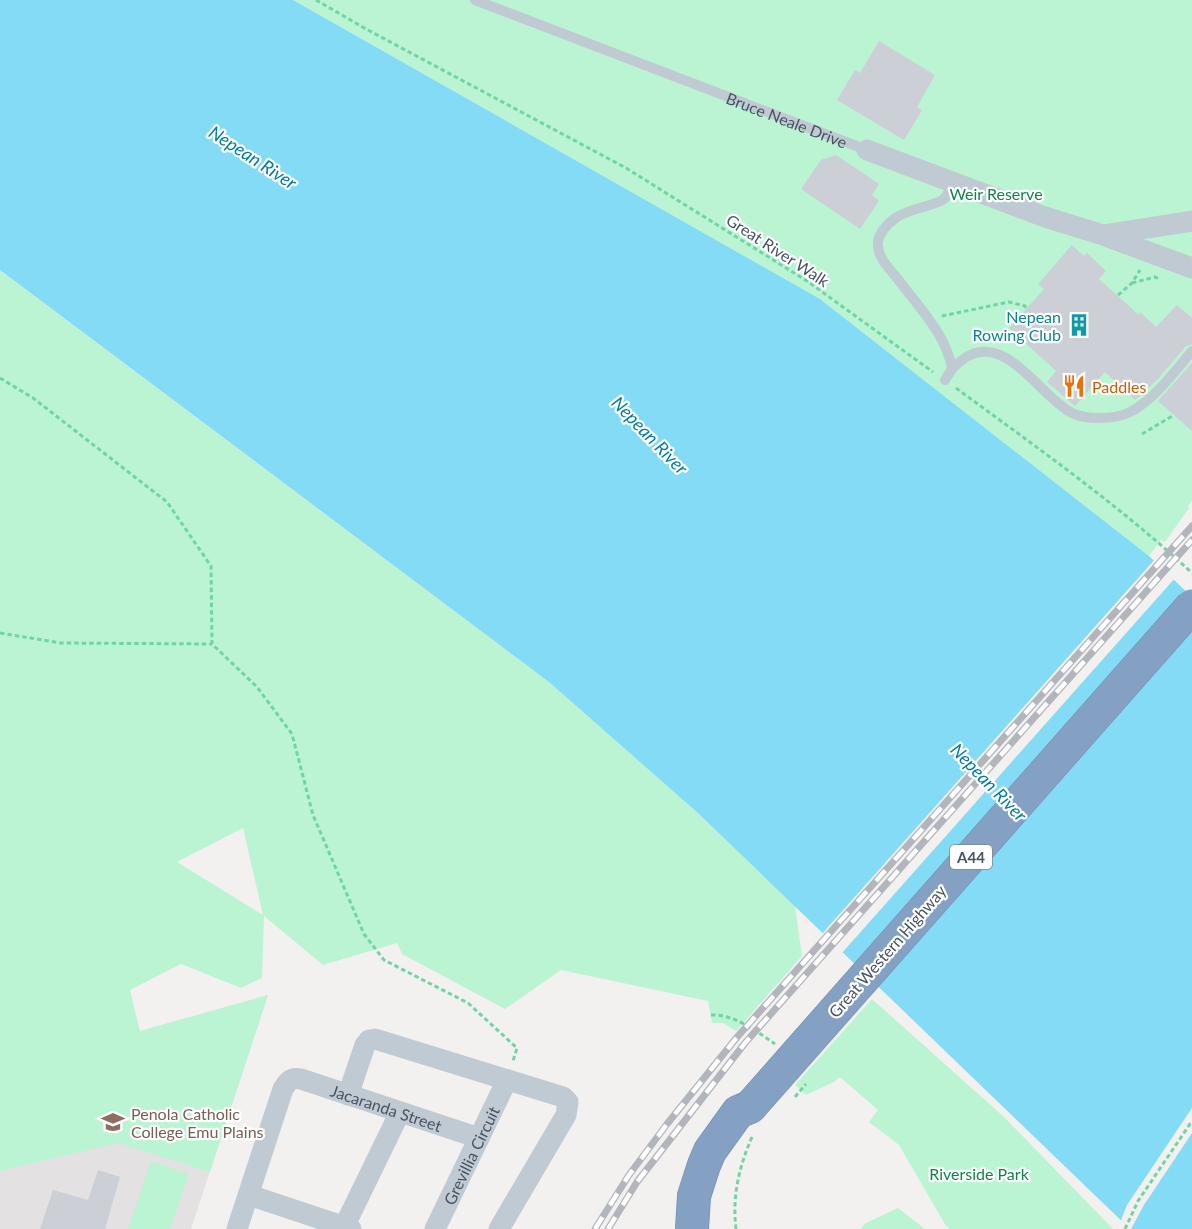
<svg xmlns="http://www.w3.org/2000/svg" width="1192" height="1229" font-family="Lato,sans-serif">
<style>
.education{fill:#e4e1e2}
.green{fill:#bbf4d2;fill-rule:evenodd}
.water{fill:#84dbf5}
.pier{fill:#f3f0f0}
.building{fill:#cccfd6}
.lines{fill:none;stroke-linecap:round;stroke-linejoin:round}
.highway-casing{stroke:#6f8caf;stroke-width:34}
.path{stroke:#70d5a5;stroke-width:3;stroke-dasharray:4.5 3;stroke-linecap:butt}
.lane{stroke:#c0cad3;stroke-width:10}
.street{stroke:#c0cad3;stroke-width:21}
.highway{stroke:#84a1c3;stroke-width:33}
.rail-casing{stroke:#b2b5bb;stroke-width:7}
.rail{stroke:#fff;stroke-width:4.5;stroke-dasharray:14;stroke-linecap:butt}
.highway-bridge-casing{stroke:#6f8caf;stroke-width:34;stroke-linecap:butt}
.highway-bridge{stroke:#84a1c3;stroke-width:33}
.labels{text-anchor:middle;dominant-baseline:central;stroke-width:4.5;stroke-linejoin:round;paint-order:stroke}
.shield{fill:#fff;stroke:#7e8790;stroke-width:1.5}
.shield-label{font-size:15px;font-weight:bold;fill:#465360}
.street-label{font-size:16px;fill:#465360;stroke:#fff}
.park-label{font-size:16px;fill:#0e844b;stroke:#fff}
.culture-label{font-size:16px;fill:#0d838f;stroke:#fff;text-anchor:end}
.food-label{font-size:16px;fill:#c56008;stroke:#fff;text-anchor:start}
.education-label{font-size:16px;fill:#785e54;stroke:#fff;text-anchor:start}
.water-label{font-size:18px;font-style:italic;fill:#037ca0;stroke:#fff}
</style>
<rect width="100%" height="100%" fill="#f3f0f0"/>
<polygon class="education" points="268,995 191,1229 0,1229 0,1071"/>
<g class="green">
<polygon points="293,0 1192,0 1192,501 1188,506 1189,508 1165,542 1161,540 1149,556 820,299"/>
<path d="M0,270L549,682L699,814L795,905L802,956L736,1031L723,1023H712L708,1001L561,970L505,1009L402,954L397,943L323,965L264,916L262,978L241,988L181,964L130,990L140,1031L268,995L210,1172L118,1143L0,1171ZM243,828L263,915L177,862Z"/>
<polygon points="872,999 1004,1117 1113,1229 950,1229 946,1226 899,1145 869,1122 878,1110 840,1077 834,1082 806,1095 795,1085"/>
<polygon points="151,1161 189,1174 170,1229 128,1229"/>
<polygon points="898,1208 925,1229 860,1229 866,1223"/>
</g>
<polygon class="water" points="0,0 293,0 820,299 1149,556 1192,597 1192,1229 1130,1229 699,814 549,682 0,270"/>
<g class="pier">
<polygon points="1156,558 1176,577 841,954 821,935"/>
<polygon points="1192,1108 1192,1133 1144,1205 1131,1229 1126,1229 1120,1223 1127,1205"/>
</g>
<g class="building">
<polygon points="879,41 935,75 917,107 922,110 904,140 837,100 855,70 860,73"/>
<polygon points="836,155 879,184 872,195 879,201 860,229 801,189 821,160"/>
<polygon points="1072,245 1084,256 1087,253 1106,271 1099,279 1139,315 1140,312 1156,327 1177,305 1192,318 1192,344 1186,346 1158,379 1135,400 1105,372 1075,406 1047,382 1056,371 1009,328 1044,289 1038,284"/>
<polygon points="1192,363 1192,431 1158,401"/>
<polygon points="98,1170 120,1177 105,1229 40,1229 53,1190 88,1200"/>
</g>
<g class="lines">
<g class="highway-casing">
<polyline id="highway" points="692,1229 694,1196 704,1165 710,1151 738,1112 750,1107"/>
</g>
<g class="path">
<polyline points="316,0 366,29 626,168 807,281 933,372"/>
<polyline points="1132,283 1155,277 1159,279"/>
<polyline points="1118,295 1132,283 1140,270"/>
<polyline points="942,316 1009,302 1025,306 1026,309"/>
<polyline points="0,378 33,398 167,502 211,566 212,644 257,687 292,734 313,815 364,934 384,960 468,1003 517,1048 513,1061"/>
<path d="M956,388C1036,447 1119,505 1192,573"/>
<polyline points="1142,434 1174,415"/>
<polyline points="0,633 61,643 212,644"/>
<path d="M711,1015C734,1014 756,1031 775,1044"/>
<polyline points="795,1097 806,1084"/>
<path d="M736,1229C732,1196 739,1167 752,1137"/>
<polyline points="1125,1229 1138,1201 1192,1121"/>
</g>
<g class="lane">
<path id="s1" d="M475,0L867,150"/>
<path d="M952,369C957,364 963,358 970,355C1009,337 1041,397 1072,413C1080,417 1090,418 1099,418C1110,418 1121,417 1130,412C1153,401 1176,370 1192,351"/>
<path d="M945,380L952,369C947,335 917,305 897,278C890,269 879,259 878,247C876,235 888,223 897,217C910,209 927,207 941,201L946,197L953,183"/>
</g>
<g class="street">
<polyline points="867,150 1045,217 1103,235 1192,221"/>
<polyline points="1108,237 1192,268"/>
<polyline points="348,1095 365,1045 369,1040 375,1039 563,1097 568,1102 566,1115 499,1229"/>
<polyline points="249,1195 351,1229"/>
<polyline points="344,1227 400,1112"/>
<path id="s2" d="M237,1229L283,1089C288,1081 291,1077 301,1079L479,1138"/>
<path id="s3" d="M435,1229L507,1080"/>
</g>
<use href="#highway" class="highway"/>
<g class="rail-casing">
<g id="rail">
<polyline points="595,1229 629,1175 667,1124 738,1036 1192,526"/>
<polyline points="608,1229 637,1182 745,1043 1192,540"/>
</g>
</g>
<use href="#rail" class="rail"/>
<g class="highway-bridge-casing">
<polyline id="highway-bridge" points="750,1107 1192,606"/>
</g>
<use href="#highway-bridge" class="highway-bridge"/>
</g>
<defs>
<g id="building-bare" transform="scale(1.8)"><path d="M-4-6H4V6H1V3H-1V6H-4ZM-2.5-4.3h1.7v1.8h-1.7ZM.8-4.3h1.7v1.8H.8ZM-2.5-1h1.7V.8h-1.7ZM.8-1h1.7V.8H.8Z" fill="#0f9aa8" stroke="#fff" stroke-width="2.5" paint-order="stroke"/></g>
<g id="restaurant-bare" transform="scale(1.8)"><path d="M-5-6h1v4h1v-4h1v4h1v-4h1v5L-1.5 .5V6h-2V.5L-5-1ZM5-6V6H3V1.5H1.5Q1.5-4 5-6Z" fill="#e8710a" stroke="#fff" stroke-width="2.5" paint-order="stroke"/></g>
<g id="school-bare" transform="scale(1.8)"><path d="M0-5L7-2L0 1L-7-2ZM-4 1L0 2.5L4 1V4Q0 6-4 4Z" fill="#8d6e63" stroke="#fff" stroke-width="2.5" paint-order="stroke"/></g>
</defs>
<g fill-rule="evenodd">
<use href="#building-bare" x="1079" y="325"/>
<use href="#restaurant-bare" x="1074" y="386"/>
<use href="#school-bare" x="113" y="1122"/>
</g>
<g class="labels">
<rect class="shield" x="950" y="845" width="42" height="24" rx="4.5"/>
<g class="shield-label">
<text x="971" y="857">A44</text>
</g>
<g class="street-label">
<text stroke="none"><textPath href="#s1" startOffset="334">Bruce Neale Drive</textPath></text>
<text transform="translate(778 250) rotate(33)">Great River Walk</text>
<text transform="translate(887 951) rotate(-49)">Great Western Highway</text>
<text stroke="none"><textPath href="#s2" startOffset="260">Jacaranda Street</textPath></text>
<text stroke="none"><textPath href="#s3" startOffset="82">Grevillia Circuit</textPath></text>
</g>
<g class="park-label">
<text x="996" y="193">Weir Reserve</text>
<text x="979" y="1173">Riverside Park</text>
</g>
<g class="culture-label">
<text x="1061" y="316">Nepean<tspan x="1061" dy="18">Rowing Club</tspan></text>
</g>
<g class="food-label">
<text x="1092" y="386">Paddles</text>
</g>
<g class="education-label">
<text x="131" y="1113">Penola Catholic<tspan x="131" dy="18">College Emu Plains</tspan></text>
</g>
<g class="water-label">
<text transform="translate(253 157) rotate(33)">Nepean River</text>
<text transform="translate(650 435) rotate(46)">Nepean River</text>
<text transform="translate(989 782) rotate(46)">Nepean River</text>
</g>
</g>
</svg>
